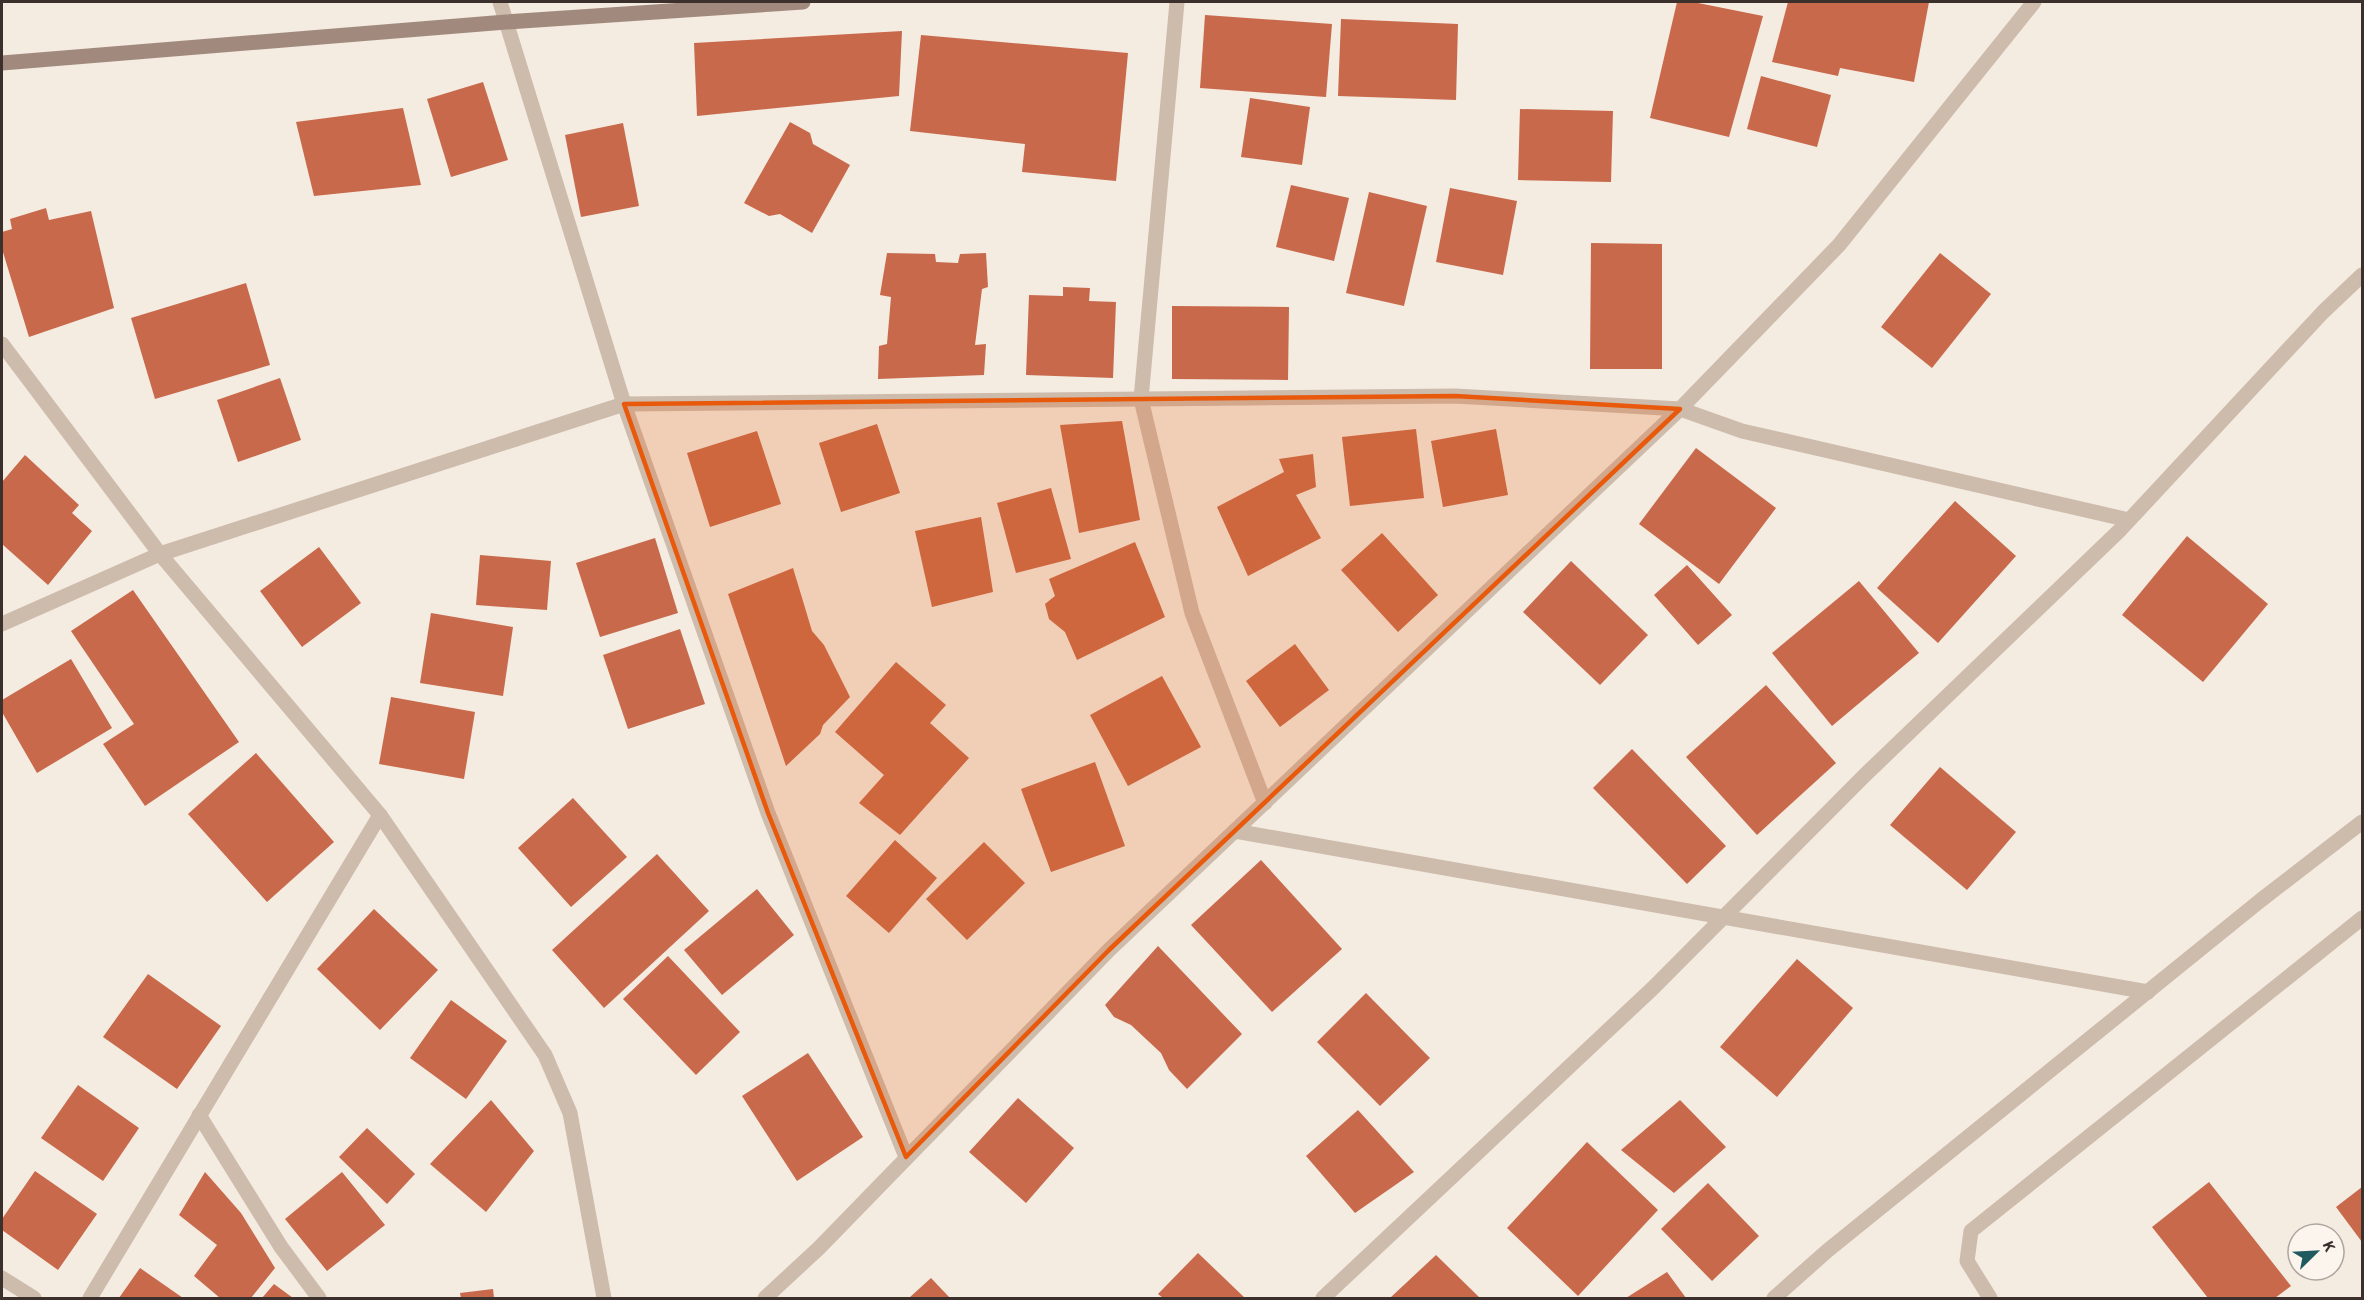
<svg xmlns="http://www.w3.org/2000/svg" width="2364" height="1300" font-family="'Source Sans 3',sans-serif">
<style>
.building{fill:#c8694b}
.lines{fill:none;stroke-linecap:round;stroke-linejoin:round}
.street{stroke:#cdbbac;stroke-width:15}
.secondary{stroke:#a18a7d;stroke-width:15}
.marked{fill:#e8590c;fill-opacity:0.2;stroke:#e8590c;stroke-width:4.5;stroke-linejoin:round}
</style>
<rect width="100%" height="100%" fill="#f4ebe1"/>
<g class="building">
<polygon points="1677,2 1693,2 1763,16 1729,137 1650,118"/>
<polygon points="1788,2 1929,2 1914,82 1840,68 1838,76 1772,62"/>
<polygon points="1205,15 1332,24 1326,97 1200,88"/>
<polygon points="1341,19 1458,24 1456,100 1338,96"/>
<polygon points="902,31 899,96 697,116 694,43"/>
<polygon points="921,35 1128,53 1116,181 1022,172 1025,144 910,131"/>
<polygon points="1761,76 1831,95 1817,147 1747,129"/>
<polygon points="483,82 508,160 451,177 427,99"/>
<polygon points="1250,98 1310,107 1302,165 1241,157"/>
<polygon points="403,108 421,185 314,196 296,122"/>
<polygon points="1520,109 1613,111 1611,182 1518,180"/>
<polygon points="790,122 810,133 813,144 850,165 812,233 780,214 769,216 744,203"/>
<polygon points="623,123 639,206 581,217 565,135"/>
<polygon points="1291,185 1349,198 1334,261 1276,247"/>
<polygon points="1450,188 1517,201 1503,275 1436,262"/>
<polygon points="1369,192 1427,206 1404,306 1346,293"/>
<polygon points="46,208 49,220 91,211 114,308 29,337 2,249 2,232 12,229 10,219"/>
<polygon points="1591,243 1662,244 1662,369 1590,369"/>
<polygon points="887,253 935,254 936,262 958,263 960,254 986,253 988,287 982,289 975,345 986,344 984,375 878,379 879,346 887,344 891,297 880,295"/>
<polygon points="1940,253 1991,294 1932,368 1881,327"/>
<polygon points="246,283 270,365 155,399 131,318"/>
<polygon points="1063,287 1090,288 1089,301 1116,302 1113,378 1026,375 1029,295 1063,296"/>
<polygon points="1172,306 1289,307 1288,380 1172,379"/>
<polygon points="280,378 301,440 238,462 217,400"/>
<polygon points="1122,421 1140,520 1079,533 1060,425"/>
<polygon points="877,424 900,493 841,512 819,443"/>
<polygon points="1416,429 1424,498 1350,506 1342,437"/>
<polygon points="1496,429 1508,495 1443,507 1431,441"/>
<polygon points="757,431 781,504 710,527 687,453"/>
<polygon points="1696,448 1776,508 1719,584 1639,524"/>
<polygon points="1313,454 1316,487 1296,495 1321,538 1248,576 1217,507 1284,472 1279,459"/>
<polygon points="25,455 79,505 72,513 92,531 48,585 2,544 2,482"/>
<polygon points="1051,488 1071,559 1016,573 997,503"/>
<polygon points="1955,501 2016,556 1938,643 1877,588"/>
<polygon points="981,517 993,592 932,607 915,531"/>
<polygon points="1382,533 1438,595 1398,632 1341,570"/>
<polygon points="2187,536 2268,604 2203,682 2122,615"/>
<polygon points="655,538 678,613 600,637 576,563"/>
<polygon points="1135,542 1165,617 1077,660 1065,632 1049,619 1045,604 1055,596 1049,579"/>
<polygon points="319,547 361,603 302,647 260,591"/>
<polygon points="480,555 551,561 547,610 476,605"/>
<polygon points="1571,561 1648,635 1600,685 1523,612"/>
<polygon points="1687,565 1732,615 1698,645 1654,595"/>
<polygon points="793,568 812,631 824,645 850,697 823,725 820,734 786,766 728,594"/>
<polygon points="1859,581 1919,653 1832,726 1772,653"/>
<polygon points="133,590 239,742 145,806 103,744 134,724 71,631"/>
<polygon points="431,613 513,627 503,696 420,683"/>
<polygon points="680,629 705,704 628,729 603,655"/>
<polygon points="1295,644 1329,690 1280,727 1246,681"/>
<polygon points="71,659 112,728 37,773 2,712 2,700"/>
<polygon points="896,662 946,705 930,723 969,758 900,835 859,803 884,775 835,732"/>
<polygon points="1162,676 1201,747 1128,786 1090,715"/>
<polygon points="1766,685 1836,763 1757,835 1686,757"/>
<polygon points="391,697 475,712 464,779 379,764"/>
<polygon points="1632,749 1726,846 1687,884 1593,788"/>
<polygon points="256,753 334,842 267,902 188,814"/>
<polygon points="1095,762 1125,846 1051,872 1021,789"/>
<polygon points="1940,767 2016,832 1967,890 1890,825"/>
<polygon points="573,798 627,857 571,907 518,848"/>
<polygon points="895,840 937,878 889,933 846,896"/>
<polygon points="984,842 1025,883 967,940 926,899"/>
<polygon points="657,854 709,911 604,1008 552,950"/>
<polygon points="1261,860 1342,949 1272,1012 1191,925"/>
<polygon points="757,889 794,935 722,995 684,950"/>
<polygon points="374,909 438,970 380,1030 317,969"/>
<polygon points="1158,946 1242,1034 1187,1089 1169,1070 1161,1053 1131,1025 1114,1017 1105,1005"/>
<polygon points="668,956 740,1032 696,1075 623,999"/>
<polygon points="1797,959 1853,1008 1777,1097 1720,1047"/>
<polygon points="148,974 221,1026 177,1089 103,1037"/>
<polygon points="1366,993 1430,1058 1380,1106 1317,1042"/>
<polygon points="451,1000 507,1041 466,1099 410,1058"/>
<polygon points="808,1053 863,1137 797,1181 742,1096"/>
<polygon points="78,1085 139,1128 103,1181 41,1138"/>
<polygon points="1018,1098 1074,1148 1026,1203 969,1152"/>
<polygon points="491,1100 534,1151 486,1212 430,1164"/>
<polygon points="1680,1100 1726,1147 1674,1193 1621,1150"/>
<polygon points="1358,1110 1414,1172 1355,1213 1306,1156"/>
<polygon points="367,1128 415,1174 387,1204 339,1157"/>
<polygon points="1587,1142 1658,1210 1578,1296 1507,1228"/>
<polygon points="35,1171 97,1214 58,1270 2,1230 2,1219"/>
<polygon points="205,1172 241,1213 275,1268 251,1298 220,1298 194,1276 217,1245 179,1215"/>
<polygon points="342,1172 385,1225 327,1271 285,1219"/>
<polygon points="2209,1182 2291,1286 2275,1298 2208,1298 2152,1227"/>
<polygon points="1708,1183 1759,1236 1712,1281 1661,1229"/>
<polygon points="2362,1187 2362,1242 2336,1207"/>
<polygon points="1198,1253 1245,1298 1163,1298 1158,1294"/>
<polygon points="1436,1255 1480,1298 1390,1298"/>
<polygon points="140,1268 183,1298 119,1298"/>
<polygon points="1667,1272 1686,1298 1626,1298"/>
<polygon points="931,1278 950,1298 909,1298"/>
<polygon points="274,1284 293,1298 262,1298"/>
<polygon points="493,1289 494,1298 461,1298 460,1293"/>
</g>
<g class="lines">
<g class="street">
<polyline points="500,2 624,404 768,813 906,1157"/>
<polyline points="1177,2 1141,399 1192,613 1265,803"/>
<polyline points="2,344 160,554 380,815 545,1055 570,1113 604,1298"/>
<polyline points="2,624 160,554 624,404 1455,396 1680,409 1742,431 2129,520"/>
<polyline points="1235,831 2148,992"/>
<polyline points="199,1115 281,1247 319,1298"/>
<polyline points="2,1278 34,1298"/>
<polyline points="90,1298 380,815"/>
<polyline points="765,1298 819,1248 1109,950 1680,409 1839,245 2034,2"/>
<polyline points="1323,1298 1653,988 1865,775 2120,530 2323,312 2362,275"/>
<polyline points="1774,1298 1827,1251 2261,900 2362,822"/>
<polyline points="1990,1298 1967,1261 1971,1231 2362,918"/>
</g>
<polyline class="secondary" points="2,63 506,22 803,2"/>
</g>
<path class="marked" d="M1455,396L1680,409L1109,950L906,1157L768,813L624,404Z"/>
<rect width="2364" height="1300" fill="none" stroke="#3b302b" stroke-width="6"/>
<g transform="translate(2316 1252) rotate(66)"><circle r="28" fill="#fbf5ee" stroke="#aea6a0" stroke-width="1.5"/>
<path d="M0-4.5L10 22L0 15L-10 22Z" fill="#1f5a5e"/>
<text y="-9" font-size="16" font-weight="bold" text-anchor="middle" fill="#3b302b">K</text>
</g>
</svg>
